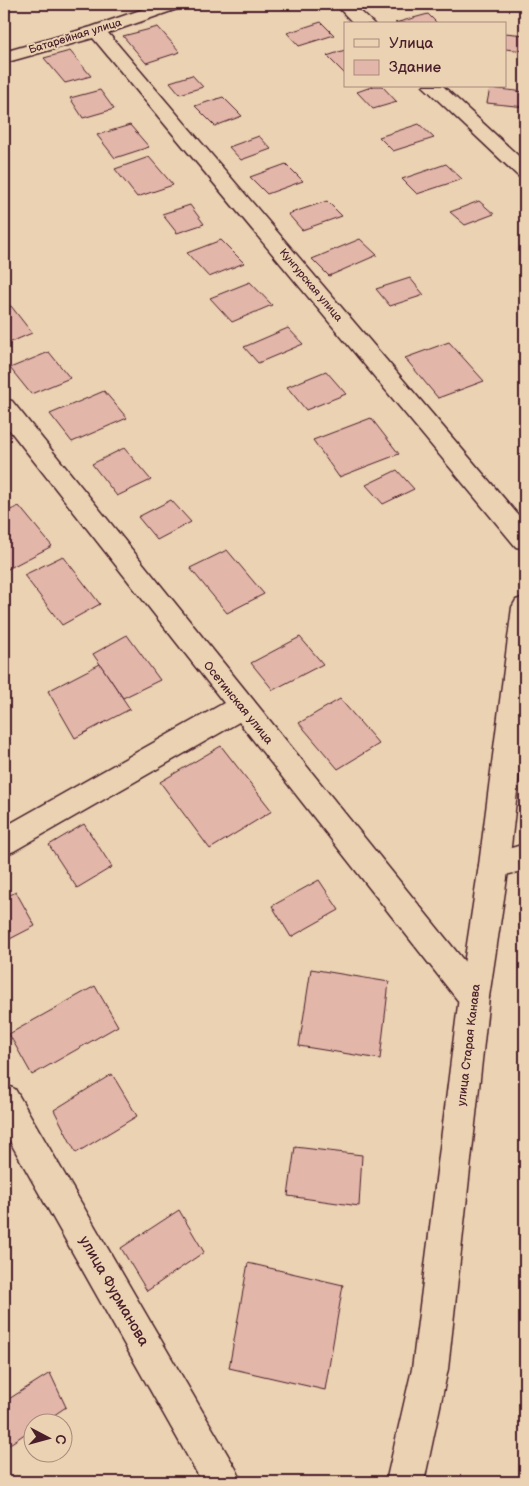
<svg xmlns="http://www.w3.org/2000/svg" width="529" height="1486" font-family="'Balsamiq Sans',sans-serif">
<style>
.building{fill:#e3b6aa;stroke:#4a1f2b}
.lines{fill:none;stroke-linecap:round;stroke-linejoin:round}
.street-casing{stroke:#4a1f2b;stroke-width:3}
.secondary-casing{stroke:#4a1f2b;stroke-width:3}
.street{fill:#ead2b2;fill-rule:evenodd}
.secondary{fill:#ead2b2;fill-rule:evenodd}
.labels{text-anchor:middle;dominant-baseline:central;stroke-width:4;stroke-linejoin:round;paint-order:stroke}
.far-street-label{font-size:11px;fill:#4a1f2b;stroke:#ead2b2}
.street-label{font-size:12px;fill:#4a1f2b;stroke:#ead2b2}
.near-street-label{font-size:15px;fill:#4a1f2b;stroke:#ead2b2}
</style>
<rect width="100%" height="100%" fill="#ead2b2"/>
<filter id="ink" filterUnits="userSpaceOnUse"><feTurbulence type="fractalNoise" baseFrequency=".02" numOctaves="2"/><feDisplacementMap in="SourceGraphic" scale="10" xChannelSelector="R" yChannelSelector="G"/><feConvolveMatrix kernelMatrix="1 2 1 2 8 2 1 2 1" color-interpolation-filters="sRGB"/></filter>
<g filter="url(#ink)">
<g class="building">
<polygon points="277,4 300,4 282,9"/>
<polygon points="428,14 438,24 395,23"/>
<polygon points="321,22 334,35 299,46 287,33"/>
<polygon points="158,27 180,52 146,63 123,36"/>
<polygon points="505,33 525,35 525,51 505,49"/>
<polygon points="345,50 345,74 327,56"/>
<polygon points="70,51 91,76 65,83 44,58"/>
<polygon points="192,75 203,87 180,94 170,82"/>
<polygon points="374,86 382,86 397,102 373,109 357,92"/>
<polygon points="490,88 525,92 525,107 487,103"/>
<polygon points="100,90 114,109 83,118 70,98"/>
<polygon points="223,97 242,116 215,126 195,106"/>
<polygon points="419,124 434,138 393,151 379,137"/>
<polygon points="130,125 149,147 115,158 97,135"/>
<polygon points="259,136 271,149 241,160 229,147"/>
<polygon points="149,157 173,185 137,197 115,169"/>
<polygon points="286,164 303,181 267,194 250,177"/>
<polygon points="446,164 462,179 417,194 402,179"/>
<polygon points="327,201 342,216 302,230 288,214"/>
<polygon points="479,201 494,214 465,225 450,212"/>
<polygon points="190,205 204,224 177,233 162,214"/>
<polygon points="360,239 377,255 329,276 312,259"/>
<polygon points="221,240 244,263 209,277 187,253"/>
<polygon points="410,278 424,295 390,306 376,289"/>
<polygon points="250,282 272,305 232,322 210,298"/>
<polygon points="11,306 32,333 4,345 4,309"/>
<polygon points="288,328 303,344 258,363 244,347"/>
<polygon points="449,342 484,381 438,398 405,358"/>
<polygon points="49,352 70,378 31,394 10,368"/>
<polygon points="326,371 346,394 306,410 287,387"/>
<polygon points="104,391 127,418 72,442 50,414"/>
<polygon points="371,418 399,454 339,477 313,440"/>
<polygon points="124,448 151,480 117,496 92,464"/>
<polygon points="397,470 414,489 383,504 366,485"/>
<polygon points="171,500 191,522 157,540 138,517"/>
<polygon points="19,506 52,546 4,571 4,513"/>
<polygon points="227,550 264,594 227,613 190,568"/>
<polygon points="63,556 100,604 62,625 24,575"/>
<polygon points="127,635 160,680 123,698 93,654"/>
<polygon points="300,637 323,664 273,690 251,663"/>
<polygon points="100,664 130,709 75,738 48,691"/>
<polygon points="340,699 379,744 338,769 299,723"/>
<polygon points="221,746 272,811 210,849 160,782"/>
<polygon points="84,824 112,867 77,888 49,845"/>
<polygon points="319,880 339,910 291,937 272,906"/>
<polygon points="16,892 35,926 4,942 4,898"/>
<polygon points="311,969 389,982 380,1059 299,1046"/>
<polygon points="95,986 118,1026 32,1075 9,1034"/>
<polygon points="112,1074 137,1116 76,1153 54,1110"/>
<polygon points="295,1147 362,1155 359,1206 288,1196"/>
<polygon points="179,1210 204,1252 147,1291 121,1248"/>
<polygon points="248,1263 343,1285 325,1390 229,1368"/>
<polygon points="50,1373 66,1407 41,1424 32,1424 32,1429 4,1448 4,1402"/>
</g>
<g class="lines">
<g class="street-casing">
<g id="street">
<polygon points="158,4 183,4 180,8 108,33 525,523 525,549 516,547 93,38 4,63 4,52 91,27"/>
<polygon points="335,4 353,4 374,24 354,24"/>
<polygon points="423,86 443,86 525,162 525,178 518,176"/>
<polygon points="4,399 12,401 485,987 489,997 485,1007 474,1012 463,1007 239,722 14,851 4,855 4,827 224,703 4,423"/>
<polygon points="525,844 525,870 494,878 484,874 479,865 484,856"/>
<polygon points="4,1084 15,1089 236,1469 242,1482 202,1482 4,1131"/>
</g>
</g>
<g class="secondary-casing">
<polygon id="secondary" points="525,597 525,718 509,865 489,997 448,1369 424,1482 386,1482 412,1369 459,997 479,865 512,607 516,600"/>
</g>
<use href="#street" class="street"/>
<use href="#secondary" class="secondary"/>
</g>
</g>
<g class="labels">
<g class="far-street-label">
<text transform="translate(75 36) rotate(-17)">Батарейная улица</text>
<text transform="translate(311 285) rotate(50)">Кунгурская улица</text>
</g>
<g class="street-label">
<text transform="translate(238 703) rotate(51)">Осетинская улица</text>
<text transform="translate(469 1045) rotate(-83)">улица Старая Канава</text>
</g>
<g class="near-street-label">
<text transform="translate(114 1291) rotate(60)">улица Фурманова</text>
</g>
</g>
<rect width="529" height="1486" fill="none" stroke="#ead2b2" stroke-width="20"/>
<rect x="10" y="10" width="509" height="1466" fill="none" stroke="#4a1f2b" stroke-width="2" filter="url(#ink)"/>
<rect x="344" y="22" width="162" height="65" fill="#ead2b2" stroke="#aa8a7c"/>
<rect x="354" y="39" width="25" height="8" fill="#ead2b2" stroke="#aa8a7c"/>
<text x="389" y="48" font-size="15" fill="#4a1f2b">Улица</text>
<rect x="354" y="60" width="25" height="15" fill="#e3b6aa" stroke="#aa8a7c"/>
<text x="389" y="72" font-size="15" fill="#4a1f2b">Здание</text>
<g transform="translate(48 1438) rotate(96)"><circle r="24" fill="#ead2b2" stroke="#aa8a7c"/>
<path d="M0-4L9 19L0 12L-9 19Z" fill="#4a1f2b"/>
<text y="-8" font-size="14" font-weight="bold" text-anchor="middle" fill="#4a1f2b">С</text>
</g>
</svg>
